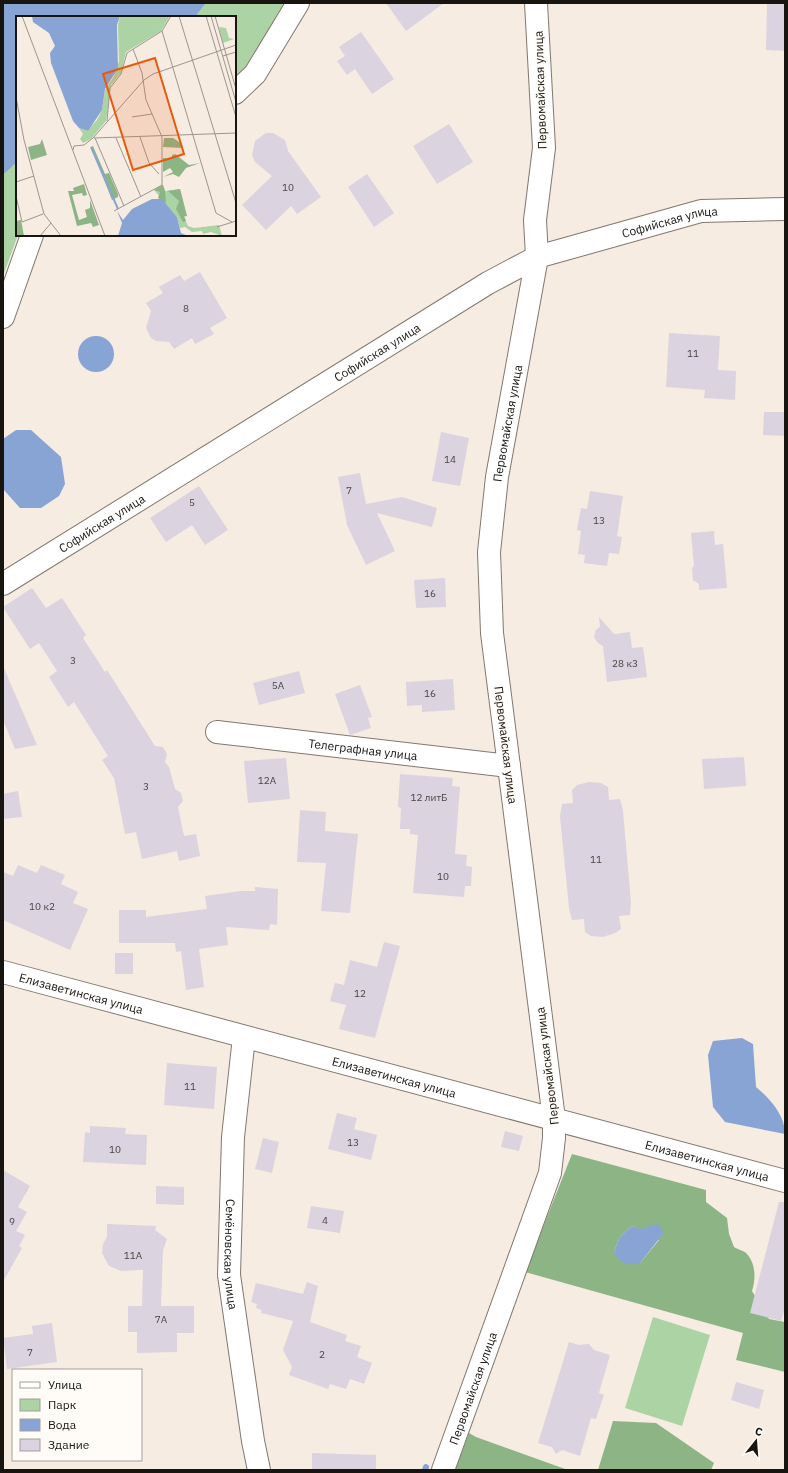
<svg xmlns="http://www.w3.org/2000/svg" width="788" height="1473" font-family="'IBM Plex Sans',sans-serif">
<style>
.green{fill:#acd3a4}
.forest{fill:#8db485;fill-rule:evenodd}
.water{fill:#87a4d5}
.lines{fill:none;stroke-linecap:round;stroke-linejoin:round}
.stream{stroke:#87a4d5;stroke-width:6}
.building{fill:#dbd3df}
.street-casing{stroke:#81786f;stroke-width:24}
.secondary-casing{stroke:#81786f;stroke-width:24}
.street{stroke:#fff;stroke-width:22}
.secondary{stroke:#fff;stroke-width:22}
.labels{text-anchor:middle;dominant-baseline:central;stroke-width:3;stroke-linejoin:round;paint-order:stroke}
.number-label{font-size:10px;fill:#494444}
.street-label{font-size:12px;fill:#181511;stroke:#fffbf6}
.inset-river{fill:none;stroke:#87a4d5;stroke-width:2}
.inset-road{fill:none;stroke:#9d968e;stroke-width:1}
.view{fill:#e8590c;fill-opacity:0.15;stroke:#e8590c;stroke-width:2}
.inset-edge{fill:none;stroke:#181511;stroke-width:2}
</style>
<rect width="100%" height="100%" fill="#f6ece2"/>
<g class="green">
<polygon points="206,3 289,3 252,62 235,79 235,17 195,17"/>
<polygon points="17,162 18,235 3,276 3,175"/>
<polygon points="653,1317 710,1335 682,1426 625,1408"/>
</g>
<g class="forest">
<path d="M572,1154L706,1190V1202L727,1218L729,1234L734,1247C737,1249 744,1251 746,1253C756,1263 756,1279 752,1291L769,1319L785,1322V1372L736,1360L743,1333L525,1272ZM633,1226L659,1240L640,1263L614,1253C618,1239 621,1233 633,1226Z"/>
<polygon points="613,1421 656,1423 714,1463 711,1470 598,1470"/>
<polygon points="469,1433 476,1437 568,1470 455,1470"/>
</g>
<g class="water">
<polygon points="3,3 206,3 195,17 17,17 17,162 3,175"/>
<circle cx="96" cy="354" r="18"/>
<polygon points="16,430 31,430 61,457 65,484 59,496 41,508 20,508 3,489 3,439"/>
<path d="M742,1038L753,1044L756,1087C770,1099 785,1115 785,1134L725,1122L713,1107L708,1055L713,1041Z"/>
<path d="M657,1224L662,1228L663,1234L640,1263C628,1266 621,1264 614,1253C618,1239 621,1233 633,1226L640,1229Z"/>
</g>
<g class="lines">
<polyline class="stream" points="425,1470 426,1467"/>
</g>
<g class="building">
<polygon points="386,3 444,3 406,31"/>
<polygon points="767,3 785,3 785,51 766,50"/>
<polygon points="361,32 394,79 372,94 355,69 347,75 337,61 345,56 339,47"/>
<polygon points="449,124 473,162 437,184 413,146"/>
<polygon points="266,133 273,133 285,140 288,151 321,197 297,214 291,206 266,230 242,205 272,176 255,162 252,155 255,141"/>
<polygon points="367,174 394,213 374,227 348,187"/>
<polygon points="200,272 227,318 210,328 214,334 195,344 192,338 174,349 169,342 156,341 151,338 146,328 151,311 146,303 163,293 159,287 180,275 184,281"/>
<polygon points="669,333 720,336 718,370 736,371 735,400 704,398 705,390 666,387"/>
<polygon points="764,412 785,412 785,436 763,435"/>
<polygon points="441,432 469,438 460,486 432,481"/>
<polygon points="360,473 366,504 402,497 437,508 432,527 377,513 395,551 366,565 347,525 338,477"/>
<polygon points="199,486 228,530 205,545 192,525 166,542 150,518"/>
<polygon points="590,491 623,496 617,536 622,537 619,554 609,553 607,566 584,563 585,555 578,554 581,531 577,530 581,508 587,509"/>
<polygon points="714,531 715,545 723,544 727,588 699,590 699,584 693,580 692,568 694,566 691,533"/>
<polygon points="445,578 446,607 416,608 414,580"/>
<polygon points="32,588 46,608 62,598 86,635 83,638 105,672 107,670 155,746 163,747 167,754 165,762 169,767 175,789 181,793 183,801 178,807 184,836 196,834 200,856 179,861 177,851 142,859 136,832 125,834 114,778 102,760 108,756 74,702 68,707 49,677 57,671 39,643 30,649 3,607"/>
<polygon points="599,617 614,634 630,632 632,648 643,647 647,677 607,682 603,646 598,643 594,637 596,630 600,627"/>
<polygon points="3,666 37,745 15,749 3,720"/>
<polygon points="299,671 305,693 259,705 253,683"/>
<polygon points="453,679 455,710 422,712 422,705 407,706 406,682"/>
<polygon points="360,685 372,717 368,718 371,728 350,735 335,694"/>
<polygon points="744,757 746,786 704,789 702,759"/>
<polygon points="286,758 290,799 248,803 244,761"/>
<polygon points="400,774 453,778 452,786 460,787 455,854 467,855 466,866 472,867 471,886 465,886 464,897 413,893 418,835 410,834 410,829 400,829 401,808 398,807"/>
<polygon points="589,782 601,783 608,787 609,800 620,799 623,811 631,903 630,915 619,916 621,929 615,933 603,937 591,936 585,932 584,919 572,920 569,908 560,816 562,804 573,803 572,790 577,785"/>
<polygon points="18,791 22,817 3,819 3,794"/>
<polygon points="300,810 326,812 325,831 358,834 350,913 321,911 326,863 297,862"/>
<polygon points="18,865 37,873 41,865 65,875 61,884 78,892 73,903 88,909 70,950 3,920 3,872 13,876"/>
<polygon points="255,887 278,889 277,925 270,924 269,930 226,927 228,945 199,949 204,987 186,990 181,951 176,952 175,943 119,943 119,910 146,910 146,917 207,909 205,896 241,891 255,891"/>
<polygon points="384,942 400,946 375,1038 339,1029 346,1005 330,1001 335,983 344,985 350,960 377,967"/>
<rect x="115" y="953" width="18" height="21"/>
<polygon points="167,1063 217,1067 214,1109 164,1105"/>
<polygon points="337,1113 357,1118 354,1129 377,1135 371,1160 328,1149"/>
<polygon points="90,1126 126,1128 125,1134 147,1135 146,1165 83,1162 85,1132 90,1133"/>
<polygon points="505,1131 523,1136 519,1151 501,1147"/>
<polygon points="263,1138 279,1142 272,1173 255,1169"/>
<polygon points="3,1170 30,1186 18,1207 27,1212 16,1231 25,1235 19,1246 22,1248 3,1282"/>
<polygon points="156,1186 184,1187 184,1205 156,1204"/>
<polygon points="779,1202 785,1202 785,1308 781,1321 750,1313"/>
<polygon points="311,1206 344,1211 340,1233 307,1228"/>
<polygon points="107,1224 156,1226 155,1230 167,1239 163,1250 161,1306 194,1306 194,1333 177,1333 177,1352 137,1353 137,1332 128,1332 128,1306 142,1306 143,1270 121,1271 109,1266 102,1253 103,1244 107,1237"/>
<polygon points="307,1282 318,1286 310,1322 347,1335 345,1341 361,1346 357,1357 372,1363 364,1384 350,1379 346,1389 330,1384 328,1389 289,1375 292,1367 283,1350 293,1321 261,1313 262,1310 256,1308 257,1304 251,1302 256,1283 303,1294"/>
<polygon points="52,1323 57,1362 7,1369 3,1338 33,1334 32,1326"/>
<polygon points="569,1342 579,1345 589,1344 594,1350 610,1355 599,1393 604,1395 596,1419 591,1418 580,1456 562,1450 556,1454 552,1447 538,1443"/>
<polygon points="736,1382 764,1390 759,1409 731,1400"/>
<polygon points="312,1453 376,1455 376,1470 312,1470"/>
</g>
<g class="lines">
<g class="street-casing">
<g id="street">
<polyline points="235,93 255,74 298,3"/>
<polyline points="3,317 32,235"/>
<path id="s1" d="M217,732L509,766"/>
<path id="s2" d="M244,1037L233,1137L229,1275L253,1441L259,1470"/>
<path id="s3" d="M443,1470L550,1173L554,1138V1119L492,633L489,552L497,477L537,257L535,220L544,148L536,3"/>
</g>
</g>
<g class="secondary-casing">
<g id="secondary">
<path id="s4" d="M3,584L488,283L537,257L701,211L785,209"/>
<path id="s5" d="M3,972L785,1181"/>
</g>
</g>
<use href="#street" class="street"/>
<use href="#secondary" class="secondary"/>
</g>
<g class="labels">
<g class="number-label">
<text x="288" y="187">10</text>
<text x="186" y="308">8</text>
<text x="693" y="353">11</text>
<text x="450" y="459">14</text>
<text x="349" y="490">7</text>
<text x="192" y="502">5</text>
<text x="599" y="520">13</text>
<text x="430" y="593">16</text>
<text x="73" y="660">3</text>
<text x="625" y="663">28 к3</text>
<text x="278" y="685">5А</text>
<text x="430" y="693">16</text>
<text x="267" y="780">12А</text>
<text x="146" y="786">3</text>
<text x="429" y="797">12 литБ</text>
<text x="596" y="859">11</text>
<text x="443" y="876">10</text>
<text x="42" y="906">10 к2</text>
<text x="360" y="993">12</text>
<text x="190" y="1086">11</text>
<text x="353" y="1142">13</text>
<text x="115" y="1149">10</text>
<text x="325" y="1220">4</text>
<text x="12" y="1221">9</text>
<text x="133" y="1255">11А</text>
<text x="161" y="1319">7А</text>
<text x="30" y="1352">7</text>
<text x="322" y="1354">2</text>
</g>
<g class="street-label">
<text transform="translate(540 90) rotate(-92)">Первомайская улица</text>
<text stroke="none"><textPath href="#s4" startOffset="764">Софийская улица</textPath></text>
<text stroke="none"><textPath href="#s4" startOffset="440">Софийская улица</textPath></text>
<text stroke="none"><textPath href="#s3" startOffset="1071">Первомайская улица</textPath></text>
<text stroke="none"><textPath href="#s4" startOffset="116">Софийская улица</textPath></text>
<text transform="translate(506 745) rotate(83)">Первомайская улица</text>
<text stroke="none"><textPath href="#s1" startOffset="147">Телеграфная улица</textPath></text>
<text stroke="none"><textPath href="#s5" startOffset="81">Елизаветинская улица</textPath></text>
<text transform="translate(547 1066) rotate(-97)">Первомайская улица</text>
<text stroke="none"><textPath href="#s5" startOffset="405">Елизаветинская улица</textPath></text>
<text stroke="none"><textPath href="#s5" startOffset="729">Елизаветинская улица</textPath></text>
<text stroke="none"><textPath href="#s2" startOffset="218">Семёновская улица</textPath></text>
<text stroke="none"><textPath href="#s3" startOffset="87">Первомайская улица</textPath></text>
</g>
</g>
<g transform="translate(16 16)">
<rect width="220" height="220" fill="#f6ece2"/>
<path d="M104,0H154L145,15L110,36L105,57L95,69L90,105L75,123L67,127L64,123L67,118L63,112L71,115L81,104L86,94L89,74L98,60L103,45L102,9ZM203,11L210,12L213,22L218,23L207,27ZM147,169L149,175L164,173L171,200L168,201L172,210L178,212L203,209L206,220L195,216L187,218L186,215L176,216L169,211L164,212L161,201L138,174Z" fill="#acd3a4"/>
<path d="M148,122H157L166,128L167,132L147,131ZM26,123L31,139L15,144L12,131L24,128ZM77,130L89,158L93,157L102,178V181L96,184L75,131ZM159,138L173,149L184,147L170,152L163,161L157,158L147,161L157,156L154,152L147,156V142L156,143V139ZM68,168L71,179L67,180L66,177L56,179L63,204L71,201L69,194L74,192V184L83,209L77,211L75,207L61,210L52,175H58L57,172ZM147,169L149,175L150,187L142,182L144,176L138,174ZM164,173L171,200H168L170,205L167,206L160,193L163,185L152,175ZM5,204L8,220H0V205Z" fill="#8db485"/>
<path d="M16,0H104L101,9L102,52L89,73L86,94L72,115L63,112L57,105L35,47L34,37L39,30L33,17L17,6ZM136,183H146L161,201L165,217L172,220H102L106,207L101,195L107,204L116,193Z" fill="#87a4d5"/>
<path class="inset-river" d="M75,131L102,193"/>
<path class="inset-road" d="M6,0L89,220M163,0L220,187M190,0L220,101M195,0L220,86M199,0L220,73M146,15L200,197L216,206M207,40L220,36M0,81L8,124L28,198L45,220M116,101L136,98M91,105L94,72L105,58L111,37L146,15L155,0M124,121L133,147L143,158M78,122L220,117M79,122L108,190M100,122L125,181M57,134L58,130L68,129L77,122L128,64L137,58L220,29M0,166L18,160M0,180L6,206L27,198M98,195L146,169V121L130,84L126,57L117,33M201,211L220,205M24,220L35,207"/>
<path class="view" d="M139,42L168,138L117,154L87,58Z"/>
<rect width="220" height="220" class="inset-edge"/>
</g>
<rect width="788" height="1473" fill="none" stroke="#181511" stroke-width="8"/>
<rect x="12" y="1369" width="130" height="92" fill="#fffbf6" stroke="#a39f9a"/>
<rect x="20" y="1382" width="20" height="6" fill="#ffffff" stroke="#a39f9a"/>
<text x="48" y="1389" font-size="12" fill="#181511">Улица</text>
<rect x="20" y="1399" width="20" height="12" fill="#acd3a4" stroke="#a39f9a"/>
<text x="48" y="1409" font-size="12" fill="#181511">Парк</text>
<rect x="20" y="1419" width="20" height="12" fill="#87a4d5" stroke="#a39f9a"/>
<text x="48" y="1429" font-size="12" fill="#181511">Вода</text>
<rect x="20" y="1439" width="20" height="12" fill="#dbd3df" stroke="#a39f9a"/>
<text x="48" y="1449" font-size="12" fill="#181511">Здание</text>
<g transform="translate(756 1441) rotate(17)" stroke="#fffbf6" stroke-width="3" paint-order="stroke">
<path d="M0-3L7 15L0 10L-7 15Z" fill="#181511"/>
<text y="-6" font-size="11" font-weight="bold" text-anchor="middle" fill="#181511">С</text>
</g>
</svg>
